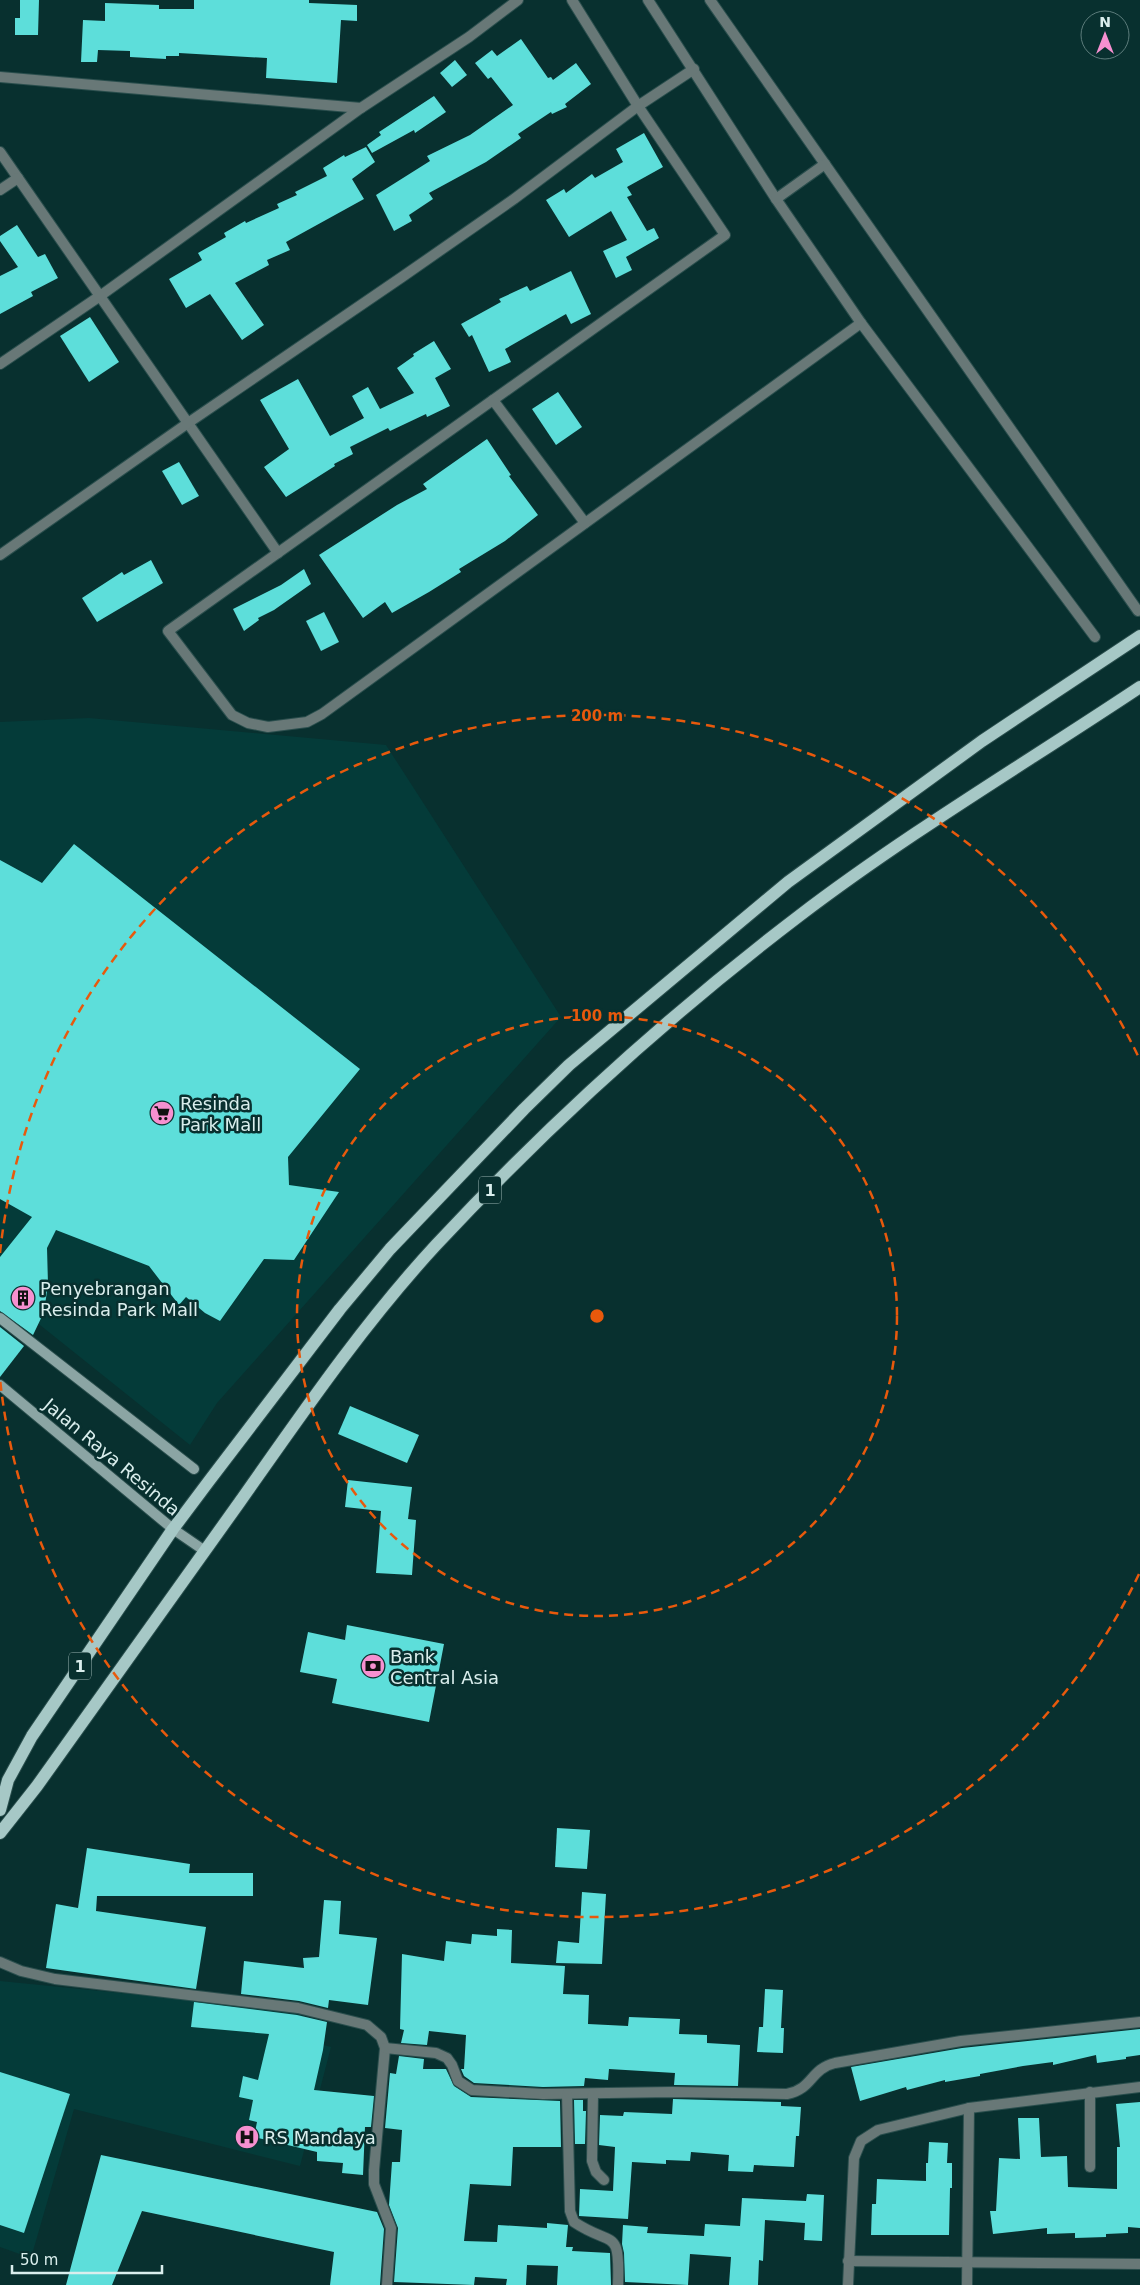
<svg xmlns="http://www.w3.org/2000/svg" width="1140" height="2285" font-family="'DejaVu Sans',sans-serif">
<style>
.built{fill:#043b39}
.building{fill:#5ddeda}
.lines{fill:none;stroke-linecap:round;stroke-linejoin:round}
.street-casing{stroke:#2a4e4d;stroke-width:12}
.secondary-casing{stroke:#2a4e4d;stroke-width:12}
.primary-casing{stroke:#2a4e4d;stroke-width:14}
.street{stroke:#687877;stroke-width:10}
.secondary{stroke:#8ba5a4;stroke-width:10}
.primary{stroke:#a6c8c6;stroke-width:12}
.ring{fill:none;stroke:#e8590c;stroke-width:2.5;stroke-dasharray:9 6}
.labels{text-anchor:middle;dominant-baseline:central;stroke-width:5;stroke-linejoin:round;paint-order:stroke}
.shield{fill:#08302f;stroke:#9bb5b4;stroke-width:1}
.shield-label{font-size:16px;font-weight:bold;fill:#daeeed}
.poi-label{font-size:18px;fill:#daeeed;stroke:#08302f;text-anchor:start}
.street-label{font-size:18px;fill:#daeeed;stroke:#08302f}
.centre{fill:#e8590c;stroke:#08302f;stroke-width:2.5}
.ring-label{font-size:15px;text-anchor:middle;font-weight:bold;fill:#e8590c;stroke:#08302f;stroke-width:5;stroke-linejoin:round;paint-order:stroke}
</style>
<rect width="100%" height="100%" fill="#08302f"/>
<g class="built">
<polygon points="89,718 386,745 561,1017 217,1403 190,1445 0,1293 0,722"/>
<polygon points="0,1981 302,2011 303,2040 331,2047 300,2166 74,2109 31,2258 0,2247"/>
</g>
<g class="building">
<polygon points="20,0 39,0 38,35 15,35 15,18 20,18"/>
<polygon points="194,0 309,0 309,3 357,5 357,21 341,20 337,83 266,78 267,58 179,53 179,56 166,56 166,59 130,57 130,51 98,50 97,62 81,62 83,20 105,21 105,3 159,5 159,9 194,9"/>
<polygon points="521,39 548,78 551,77 553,80 576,63 591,84 565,104 567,107 552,114 551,112 518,134 521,138 486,162 429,193 433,199 409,215 412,221 394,231 376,195 430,161 427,156 470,135 513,105 491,77 488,79 475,63 492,50 497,56"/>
<polygon points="455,60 467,75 452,87 440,73"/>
<polygon points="434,96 446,112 415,133 414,130 372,153 367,145 381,135 379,132"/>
<polygon points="644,133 663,167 627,187 632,195 627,197 647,231 654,228 659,238 626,257 632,270 616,278 603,251 627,240 611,211 569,237 546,200 564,189 566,193 592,174 595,178 623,162 616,149"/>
<polygon points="366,147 375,162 352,179 364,199 286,242 290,250 267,260 269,265 235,283 264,325 242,340 210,294 186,308 169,279 202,260 198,253 226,237 224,233 245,221 246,223 279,208 277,204 297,195 295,192 327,176 323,168 344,155 345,157"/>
<polygon points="17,225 38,257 45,254 58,278 31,292 33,296 0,314 0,276 18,267 0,241 0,236"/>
<polygon points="571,271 591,314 571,324 566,314 505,349 511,362 489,372 472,335 469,337 461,324 501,302 499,299 527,286 530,291"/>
<polygon points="90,317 119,362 89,382 60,336"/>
<polygon points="434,341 451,369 435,378 450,406 427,417 426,414 390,431 388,428 350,447 353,454 334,464 335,466 286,497 264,467 289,449 260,400 298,379 330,436 364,418 352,396 368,387 380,409 414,393 397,368 414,356 413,354"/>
<polygon points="558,392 582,427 556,445 532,409"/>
<polygon points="487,439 511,475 509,476 538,515 505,541 459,569 461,572 429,592 392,613 385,602 363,618 319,555 397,505 427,489 423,484"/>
<polygon points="179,462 199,496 182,505 162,471"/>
<polygon points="151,560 163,583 97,622 82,598 122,572 124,575"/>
<polygon points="304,569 311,584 274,610 258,618 259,620 244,631 233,609 281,585"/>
<polygon points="324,612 339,642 321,651 306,621"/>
<polygon points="74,844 360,1069 288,1157 289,1185 339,1192 294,1260 264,1259 220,1321 205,1313 186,1297 179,1305 149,1266 56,1230 47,1248 48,1284 44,1312 34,1333 33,1335 0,1311 0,1257 32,1217 0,1199 0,860 42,883"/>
<polygon points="0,1327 24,1346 0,1377"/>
<polygon points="350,1406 419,1435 407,1463 338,1434"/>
<polygon points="348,1480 412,1487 408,1519 416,1520 412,1575 376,1573 381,1511 345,1507"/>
<polygon points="347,1625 444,1644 429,1722 332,1703 337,1679 300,1672 308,1632 345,1640"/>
<polygon points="557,1828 590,1830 587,1869 555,1867"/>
<polygon points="87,1848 190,1864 189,1873 253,1873 253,1896 97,1896 96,1911 206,1927 196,1989 46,1968 56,1904 78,1908"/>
<polygon points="582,1892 606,1894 602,1964 556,1963 558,1941 579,1943"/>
<polygon points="324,1900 341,1901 339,1934 377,1938 368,2005 329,2000 328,2008 299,2001 241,1994 244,1961 304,1968 303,1958 319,1957"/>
<polygon points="497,1929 512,1930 511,1963 565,1966 563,1994 589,1995 588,2024 628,2026 629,2017 680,2019 679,2034 707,2035 707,2043 740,2045 738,2086 674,2085 675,2073 609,2069 608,2080 585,2078 584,2086 543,2087 474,2083 464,2076 461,2069 464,2069 466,2035 429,2031 427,2045 401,2043 404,2030 400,2029 402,1954 444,1961 446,1941 471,1944 472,1934 497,1936"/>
<polygon points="765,1989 783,1990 781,2028 784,2028 783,2053 757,2052 759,2027 763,2027"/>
<polygon points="194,2002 297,2015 327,2022 323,2050 314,2090 374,2096 371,2127 365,2127 363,2175 342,2173 343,2163 317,2161 317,2152 254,2137 257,2122 249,2120 253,2100 239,2097 243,2076 258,2080 269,2034 191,2027"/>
<polygon points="1140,2029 1140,2055 1126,2057 1126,2059 1097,2063 1096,2055 1053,2065 1053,2062 1023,2066 980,2074 980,2076 945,2082 945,2080 907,2090 906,2087 860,2101 851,2067 962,2048"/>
<polygon points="399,2056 424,2059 423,2069 446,2069 454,2086 471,2097 560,2101 561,2147 513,2147 511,2186 470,2184 464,2241 497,2242 498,2225 547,2228 547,2223 568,2225 566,2247 573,2247 572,2251 610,2253 611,2285 557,2285 558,2266 527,2265 526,2285 506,2285 507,2279 475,2277 474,2285 394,2282 398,2228 389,2205 392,2162 400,2162 402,2130 385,2128 390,2073 396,2074"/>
<polygon points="0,2072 70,2094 24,2233 0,2225"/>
<polygon points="673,2099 781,2102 781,2106 801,2107 799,2136 796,2136 794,2167 754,2165 753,2172 728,2171 729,2155 691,2152 690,2161 666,2160 666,2164 632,2162 628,2219 579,2216 580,2189 613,2191 615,2147 599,2145 600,2115 623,2116 624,2112 672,2114"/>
<polygon points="574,2100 583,2100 583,2111 586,2111 585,2144 575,2144"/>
<polygon points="1140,2102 1140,2228 1128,2227 1128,2233 1106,2234 1106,2237 1075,2238 1075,2233 1047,2234 1047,2228 993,2234 990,2211 996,2211 999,2158 1020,2159 1018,2118 1039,2118 1041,2157 1067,2156 1068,2187 1117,2189 1117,2147 1120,2147 1116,2104"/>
<polygon points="929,2142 948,2143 947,2163 952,2163 952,2188 950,2188 949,2235 871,2235 872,2204 876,2204 877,2179 926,2181 926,2163 928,2163"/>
<polygon points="101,2155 377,2212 384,2229 380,2285 330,2285 334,2252 142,2211 112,2285 66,2285"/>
<polygon points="807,2194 824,2195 822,2241 804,2240 805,2223 765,2220 763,2261 759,2260 758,2285 729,2285 731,2257 690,2254 688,2285 625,2282 624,2253 622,2244 623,2225 648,2227 647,2233 704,2236 705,2224 740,2226 742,2198 806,2201"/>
</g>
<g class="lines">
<g class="street-casing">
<g id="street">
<polyline points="572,0 638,106 725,235 168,631 232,715 248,723 268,727 307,722 322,714 861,323"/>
<polyline points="648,0 776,199 861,323 1095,637"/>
<polyline points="710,0 1138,611"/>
<polyline points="0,77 361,108"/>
<polyline points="0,152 278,553"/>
<polyline points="0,190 18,178"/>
<polyline points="776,199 825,164"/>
<polyline points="0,364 100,296 361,108 469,37 518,0"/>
<polyline points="493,400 585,523"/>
<polyline points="0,555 188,423 402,277 514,199 638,106 694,69"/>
<polyline points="0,1962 21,1971 55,1979 298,2008 367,2025 381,2037 385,2048 374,2170 374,2184 391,2228 387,2285"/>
<path d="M385,2048L436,2053L447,2058L452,2065L458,2081L472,2090L543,2094L672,2092L787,2094C813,2089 810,2069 835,2063L961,2041L1140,2022"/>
<polyline points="1090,2092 1090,2167"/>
<path d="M567,2094L570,2211L574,2222C613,2248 620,2226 618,2285"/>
<polyline points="593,2094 592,2161 596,2172 604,2180"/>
<polyline points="848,2261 1140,2264"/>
<polyline points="848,2285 854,2158 861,2141 878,2130 969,2108 1140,2087"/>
<polyline points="967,2285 969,2108"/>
</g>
</g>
<g class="secondary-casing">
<g id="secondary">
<polyline points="0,1318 194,1469"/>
<polyline points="0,1385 173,1529 205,1551"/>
</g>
</g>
<g class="primary-casing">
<g id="primary">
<polyline points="0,1810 8,1780 32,1736 173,1529 209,1481 340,1309 390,1249 524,1109 569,1065 788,882 982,741 1140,636"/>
<path d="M0,1833L37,1786C105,1691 172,1597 239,1503C301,1415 363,1324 436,1245C547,1126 669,1015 799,916C908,833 1026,763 1140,687"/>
</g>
</g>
<use href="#street" class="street"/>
<use href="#secondary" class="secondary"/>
<use href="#primary" class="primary"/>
</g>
<g class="ring">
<circle cx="597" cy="1316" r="300"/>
<path d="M1139 1574A600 600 0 0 1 0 1379M0 1253A600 600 0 0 1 1139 1058"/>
</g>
<defs>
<g id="supermarket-disc" transform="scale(1.25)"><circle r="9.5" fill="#f690d0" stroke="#08302f"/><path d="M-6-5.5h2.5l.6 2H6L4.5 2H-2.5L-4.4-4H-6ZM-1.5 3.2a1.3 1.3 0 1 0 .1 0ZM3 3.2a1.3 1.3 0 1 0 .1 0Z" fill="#111"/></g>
<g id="building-disc" transform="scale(1.25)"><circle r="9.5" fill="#f690d0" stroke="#08302f"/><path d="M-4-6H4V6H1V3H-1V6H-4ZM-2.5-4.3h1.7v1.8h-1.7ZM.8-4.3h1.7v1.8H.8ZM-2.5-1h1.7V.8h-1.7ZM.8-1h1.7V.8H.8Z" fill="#111"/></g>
<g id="bank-disc" transform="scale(1.25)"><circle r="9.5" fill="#f690d0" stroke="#08302f"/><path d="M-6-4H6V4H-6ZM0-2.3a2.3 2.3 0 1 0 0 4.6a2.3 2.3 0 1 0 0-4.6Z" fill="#111"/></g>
<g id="hospital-disc" transform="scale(1.25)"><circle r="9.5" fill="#f690d0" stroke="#08302f"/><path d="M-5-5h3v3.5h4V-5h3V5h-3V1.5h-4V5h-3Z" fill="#111"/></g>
</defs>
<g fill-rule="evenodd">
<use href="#supermarket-disc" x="162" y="1113"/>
<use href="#building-disc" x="23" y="1298"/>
<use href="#bank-disc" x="373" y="1666"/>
<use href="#hospital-disc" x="247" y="2137"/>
</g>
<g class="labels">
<g class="shield">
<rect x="479" y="1176.5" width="22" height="27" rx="4"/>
<rect x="69" y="1652.5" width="22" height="27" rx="4"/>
</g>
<g class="shield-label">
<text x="490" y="1190">1</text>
<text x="80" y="1666">1</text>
</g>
<g class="poi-label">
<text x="180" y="1103">Resinda<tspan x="180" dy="21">Park Mall</tspan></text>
<text x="40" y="1288">Penyebrangan<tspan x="40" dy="21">Resinda Park Mall</tspan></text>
<text x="390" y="1656">Bank<tspan x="390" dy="21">Central Asia</tspan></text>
<text x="264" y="2137">RS Mandaya</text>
</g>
<g class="street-label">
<text transform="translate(112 1457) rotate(40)">Jalan Raya Resinda</text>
</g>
</g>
<circle cx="597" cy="1316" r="8" class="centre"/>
<g class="ring-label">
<text x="597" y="721">200 m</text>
<text x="597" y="1021">100 m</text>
</g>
<g transform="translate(1105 35)"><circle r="24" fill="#08302f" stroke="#5c7c7b"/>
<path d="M0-4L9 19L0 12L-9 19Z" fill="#f690d0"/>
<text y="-8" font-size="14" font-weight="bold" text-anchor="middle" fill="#daeeed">N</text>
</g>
<path d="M12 2265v8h150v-8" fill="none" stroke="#daeeed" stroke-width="2.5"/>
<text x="20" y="2265" font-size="15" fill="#daeeed" stroke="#08302f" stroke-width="4" paint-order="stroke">50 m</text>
</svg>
